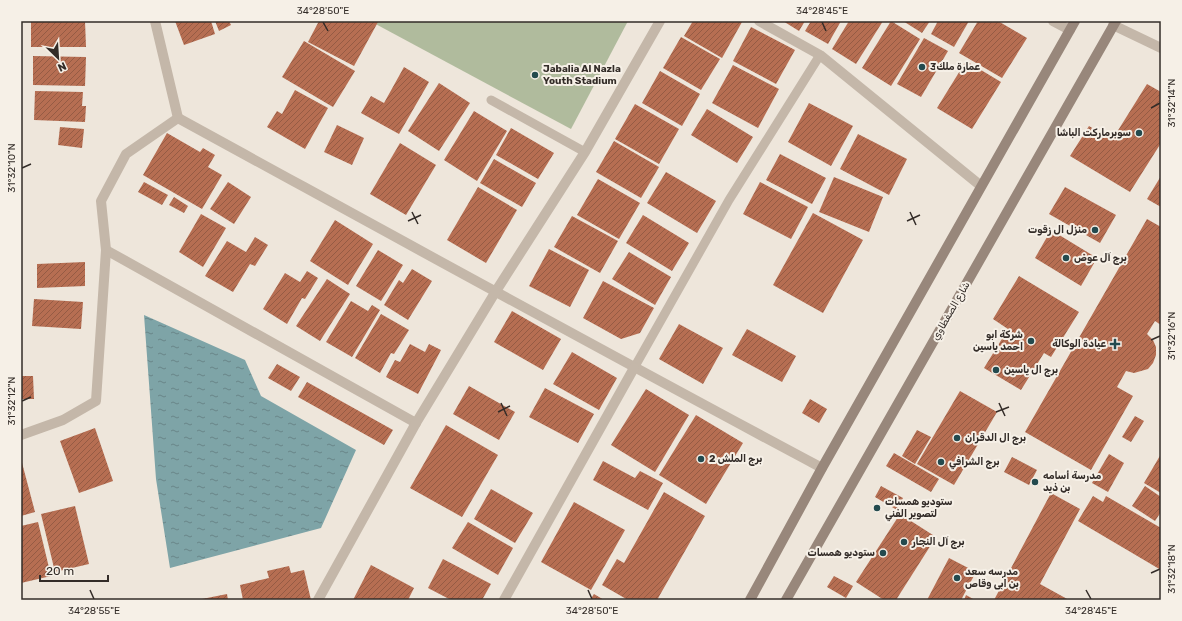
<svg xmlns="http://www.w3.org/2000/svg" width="1182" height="621" font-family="Rubik,Vazirmatn,sans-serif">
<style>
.green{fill:#b0bb9d}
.water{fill:url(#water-ripples)}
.building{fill:url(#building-hatch)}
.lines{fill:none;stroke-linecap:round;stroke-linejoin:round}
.service{stroke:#c4b7a9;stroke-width:9}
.minor{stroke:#c4b7a9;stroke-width:10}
.secondary{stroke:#98877b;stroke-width:10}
.ticks{fill:none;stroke:#332c28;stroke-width:1.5}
.poi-dot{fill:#234a4e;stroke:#f6f0e7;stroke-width:1.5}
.labels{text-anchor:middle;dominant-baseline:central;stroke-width:4;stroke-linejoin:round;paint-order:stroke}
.poi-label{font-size:10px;font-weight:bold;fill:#332c28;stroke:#f6f0e7;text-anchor:start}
.street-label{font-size:10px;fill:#332c28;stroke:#f6f0e7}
.neatline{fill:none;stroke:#332c28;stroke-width:1.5}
.ticks-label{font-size:10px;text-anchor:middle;fill:#332c28}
</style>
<defs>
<pattern id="water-ripples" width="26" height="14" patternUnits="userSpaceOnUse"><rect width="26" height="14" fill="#7ea4a7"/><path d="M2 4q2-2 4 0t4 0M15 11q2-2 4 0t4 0" fill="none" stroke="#688688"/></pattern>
<pattern id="building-hatch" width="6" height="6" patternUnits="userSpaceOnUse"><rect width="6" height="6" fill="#b66e52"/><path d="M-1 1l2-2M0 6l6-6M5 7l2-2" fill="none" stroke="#955b44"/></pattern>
</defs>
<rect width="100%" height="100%" fill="#eee6db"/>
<polygon class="green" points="370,21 628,21 571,129"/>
<polygon class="water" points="144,315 245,360 261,396 356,450 321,528 170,568 156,479"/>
<g class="building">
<polygon points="31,21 85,21 86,47 31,47"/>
<polygon points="175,21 211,21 215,34 184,45"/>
<polygon points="215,21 229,21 231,25 219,31"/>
<polygon points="319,21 377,21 378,22 354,66 308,42"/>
<polygon points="693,21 740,21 742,22 722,58 684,36"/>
<polygon points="783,21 805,21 799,31"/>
<polygon points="811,21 841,21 828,44 805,31"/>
<polygon points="849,21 883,21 856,64 832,49"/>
<polygon points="891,21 920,39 891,86 862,68"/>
<polygon points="903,21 930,21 922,33"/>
<polygon points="938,21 969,21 954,47 931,34"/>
<polygon points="978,21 998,21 1027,38 1002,78 959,53"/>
<polygon points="751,27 795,50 776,84 733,61"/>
<polygon points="681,37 720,59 701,90 663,68"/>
<polygon points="924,38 948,51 921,97 897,84"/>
<polygon points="304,41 355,71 333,107 282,77"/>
<polygon points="33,56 86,57 85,86 33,85"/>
<polygon points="966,61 1001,82 972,129 937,108"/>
<polygon points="733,65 779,89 758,128 712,103"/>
<polygon points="404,67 429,82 399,134 361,113 371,96 384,103"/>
<polygon points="660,71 700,94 682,126 642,103"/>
<polygon points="439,83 470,103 439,151 408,131"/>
<polygon points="1147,84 1161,92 1161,143 1130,192 1070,156 1089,126 1112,140"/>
<polygon points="295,90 328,108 305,149 267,127 277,111 282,114"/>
<polygon points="35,91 83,92 82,106 86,106 85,122 34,120"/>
<polygon points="809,103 853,126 831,166 788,142"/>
<polygon points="635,104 679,129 659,164 615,139"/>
<polygon points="707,109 753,137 737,163 691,135"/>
<polygon points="474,111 507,131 477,181 444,160"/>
<polygon points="337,125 364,138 352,165 324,152"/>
<polygon points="60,127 84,129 82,148 58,145"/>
<polygon points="511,128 554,153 538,179 496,155"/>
<polygon points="167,133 200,152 203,148 215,155 208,167 222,175 202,209 143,175"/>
<polygon points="858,134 907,159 889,195 840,169"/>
<polygon points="614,141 659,167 641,198 596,172"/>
<polygon points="400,143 436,165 406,215 370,194"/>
<polygon points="780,154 826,178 812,204 766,180"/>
<polygon points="494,159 536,183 522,207 480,183"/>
<polygon points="666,172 716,201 697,233 647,203"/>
<polygon points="1161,176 1161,207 1147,199"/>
<polygon points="834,177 883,197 869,232 819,212"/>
<polygon points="598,179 640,203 619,239 577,215"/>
<polygon points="144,182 168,195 162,205 138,192"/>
<polygon points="228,182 251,197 234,224 210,209"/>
<polygon points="760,182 808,207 791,239 743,214"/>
<polygon points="478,187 517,210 486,263 447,240"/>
<polygon points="1065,187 1116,215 1100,243 1049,214"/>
<polygon points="174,197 188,206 184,213 169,205"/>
<polygon points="813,213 863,240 823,313 773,285"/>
<polygon points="201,214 226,228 203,267 179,252"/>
<polygon points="643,215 689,243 672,271 626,243"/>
<polygon points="572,216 618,241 600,273 554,247"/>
<polygon points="1147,219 1161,227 1161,325 1155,321 1147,334 1153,340 1156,347 1156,355 1153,363 1148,369 1134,373 1126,371 1117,387 1133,396 1091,470 1025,432"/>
<polygon points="335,220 373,244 348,285 310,261"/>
<polygon points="1051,230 1097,258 1081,286 1035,258"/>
<polygon points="255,237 268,245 255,266 250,264 233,292 205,276 227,241 246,252"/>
<polygon points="549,249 589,270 570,307 529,286"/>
<polygon points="378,250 403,265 381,301 356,286"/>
<polygon points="629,252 671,277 655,305 612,279"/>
<polygon points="85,262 85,286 37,288 37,264"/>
<polygon points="412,269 432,281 408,320 384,305 399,280 403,283"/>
<polygon points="307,271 318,278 305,299 302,298 287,324 263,309 285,273 300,282"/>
<polygon points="1019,276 1079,312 1051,357 1044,353 1021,390 984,368 1008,329 993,319"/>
<polygon points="327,279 350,294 320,341 296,326"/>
<polygon points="603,281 654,308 640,333 621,339 583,318"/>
<polygon points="34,299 83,302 81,329 32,326"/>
<polygon points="351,301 368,311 372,305 380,310 352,357 326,342"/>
<polygon points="512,311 561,339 543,370 494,342"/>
<polygon points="381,314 409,330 394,354 391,353 380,373 355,358"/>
<polygon points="679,324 723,348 703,384 659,359"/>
<polygon points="747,329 796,356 782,382 732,355"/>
<polygon points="410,344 425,352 429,344 441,350 418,394 386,377 395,360 400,362"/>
<polygon points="572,352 617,378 599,410 553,384"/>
<polygon points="277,364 300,377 291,391 268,378"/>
<polygon points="21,376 33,376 34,399 21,399"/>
<polygon points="307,382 393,430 384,445 298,397"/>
<polygon points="469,386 515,412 499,440 453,414"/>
<polygon points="545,388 594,414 578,443 529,417"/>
<polygon points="646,389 689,415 655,472 611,445"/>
<polygon points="960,391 997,412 954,485 917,464"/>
<polygon points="810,399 827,409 819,423 802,413"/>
<polygon points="696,415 743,443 706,504 659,475"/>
<polygon points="1135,416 1144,421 1131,442 1122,437"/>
<polygon points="446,425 498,455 462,517 410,488"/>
<polygon points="95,428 113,481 79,493 60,441"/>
<polygon points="917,430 931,437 915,464 902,456"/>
<polygon points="894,453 939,479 931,492 886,466"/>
<polygon points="1109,454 1124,463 1108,492 1092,483"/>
<polygon points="1161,454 1161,493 1144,483"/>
<polygon points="1012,457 1037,470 1029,485 1004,472"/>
<polygon points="21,459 35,512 21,516"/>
<polygon points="603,461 635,478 640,471 663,483 648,510 593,480"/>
<polygon points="881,486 903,498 897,510 875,497"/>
<polygon points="1145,486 1161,497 1161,512 1155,521 1132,506"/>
<polygon points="491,489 533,513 515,543 474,519"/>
<polygon points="664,492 705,516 657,600 628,600 602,585 617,559 624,563"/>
<polygon points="1051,493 1080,509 1040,584 1069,600 994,600"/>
<polygon points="1093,496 1103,502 1106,496 1161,528 1161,570 1078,521"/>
<polygon points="574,502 625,530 591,590 541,562"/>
<polygon points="75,506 89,564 55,572 41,514"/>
<polygon points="900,514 936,537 896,600 884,600 856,582"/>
<polygon points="38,522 51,576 21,583 21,526"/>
<polygon points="468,522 513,548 498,575 452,548"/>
<polygon points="949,558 976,572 961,600 927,600"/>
<polygon points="443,559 491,584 482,600 451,600 428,588"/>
<polygon points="371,565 414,588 408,600 353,600"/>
<polygon points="289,566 291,573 304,570 311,600 243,600 240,585 269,578 267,571"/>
<polygon points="834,576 853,586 846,598 827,587"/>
<polygon points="227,594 228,600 202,600 202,599"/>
<polygon points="594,594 604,600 590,600"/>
<polygon points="966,595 975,600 964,600"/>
</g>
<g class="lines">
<g class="service">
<polyline points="491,100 585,152"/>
<polyline points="634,368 729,200 820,55"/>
</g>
<g class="minor">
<polyline points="155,21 178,118"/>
<polyline points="759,21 820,55 981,186"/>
<polyline points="1053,21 1070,30"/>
<polyline points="1113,25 1161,48"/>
<polyline points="106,250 416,423"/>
<path d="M21,435L63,420L96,401L106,250L101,201L126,154L178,118C392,235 606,353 822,468"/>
<polyline points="318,600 416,423 496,291 585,152 660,21"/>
<polyline points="504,600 634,368"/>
</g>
<g class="secondary">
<polyline points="750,600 822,468 1075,21"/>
<polyline points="786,600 1116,21"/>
</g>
</g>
<path class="ticks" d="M323,22L328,31M822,22L826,31M1151,108L1160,103M22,168L31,164M412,212L418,224M910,212L916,225M408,221L421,215M907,221L920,215M1151,340L1160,336M22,401L31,397M501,403L507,416M999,403L1005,416M498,412L510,406M996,412L1009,407M1151,573L1160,569M90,590L94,599M588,590L592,599M1086,590L1091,599"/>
<g class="poi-dot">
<circle cx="922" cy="67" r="4"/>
<circle cx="535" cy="75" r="4"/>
<circle cx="1139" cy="133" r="4"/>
<circle cx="1095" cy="230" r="4"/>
<circle cx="1066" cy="258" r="4"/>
<circle cx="1031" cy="341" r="4"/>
<path d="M1113 338h4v4h4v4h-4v4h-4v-4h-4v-4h4z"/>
<circle cx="996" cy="370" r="4"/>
<circle cx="957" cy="438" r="4"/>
<circle cx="701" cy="459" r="4"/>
<circle cx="941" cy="462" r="4"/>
<circle cx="1035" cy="482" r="4"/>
<circle cx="877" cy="508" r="4"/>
<circle cx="904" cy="542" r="4"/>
<circle cx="883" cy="553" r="4"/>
<circle cx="957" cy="578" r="4"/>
</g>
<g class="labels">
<g class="poi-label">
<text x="930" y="67">عمارة ملك3</text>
<text x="543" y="69">Jabalia Al Nazla<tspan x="543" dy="12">Youth Stadium</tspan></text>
<text x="1131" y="133" text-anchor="end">سوبرماركت الباشا</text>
<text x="1087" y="230" text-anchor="end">منزل ال زقوت</text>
<text x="1074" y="258">برج آل عوض</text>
<text x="1023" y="335" text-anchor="end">شركة ابو<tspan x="1023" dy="12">احمد ياسين</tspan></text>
<text x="1106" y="344" text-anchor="end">عيادة الوكالة</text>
<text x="1004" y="370">برج ال ياسين</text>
<text x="965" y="438">برج ال الدقران</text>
<text x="709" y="459">برج الملش 2</text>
<text x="949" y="462">برج الشرافي</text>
<text x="1043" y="476">مدرسة أسامه<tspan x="1043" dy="12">بن ذيد</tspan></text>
<text x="885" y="502">ستوديو همسات<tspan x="885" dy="12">لتصوير الفني</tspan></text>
<text x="912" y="542">برج آل النجار</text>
<text x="875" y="553" text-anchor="end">ستوديو همسات</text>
<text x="965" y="572">مدرسه سعد<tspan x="965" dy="12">بن ابى وقاص</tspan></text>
</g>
<g class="street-label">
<text transform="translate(951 311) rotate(-60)">شارع الصفطاوي</text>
</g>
</g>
<rect width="1182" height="621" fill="none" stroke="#f6f0e7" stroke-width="44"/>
<g transform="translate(58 58) rotate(155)" stroke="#f6f0e7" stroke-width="3" paint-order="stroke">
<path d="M0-3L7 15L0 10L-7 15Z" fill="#332c28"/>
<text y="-6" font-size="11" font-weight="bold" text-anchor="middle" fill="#332c28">N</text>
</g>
<path d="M40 575v6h68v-6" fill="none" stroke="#332c28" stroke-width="2"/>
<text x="46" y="575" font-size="12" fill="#332c28" stroke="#f6f0e7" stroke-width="3" paint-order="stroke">20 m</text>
<rect x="22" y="22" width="1138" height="577" class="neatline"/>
<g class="ticks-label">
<text x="323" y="14">34°28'50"E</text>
<text x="822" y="14">34°28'45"E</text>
<text transform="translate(1171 103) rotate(-90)" y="4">31°32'14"N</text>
<text transform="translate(11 168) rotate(-90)" y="4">31°32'10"N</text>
<text transform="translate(1171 336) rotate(-90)" y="4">31°32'16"N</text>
<text transform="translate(11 401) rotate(-90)" y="4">31°32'12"N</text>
<text transform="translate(1171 569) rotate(-90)" y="4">31°32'18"N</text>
<text x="94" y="614">34°28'55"E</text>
<text x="592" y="614">34°28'50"E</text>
<text x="1091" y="614">34°28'45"E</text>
</g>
</svg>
